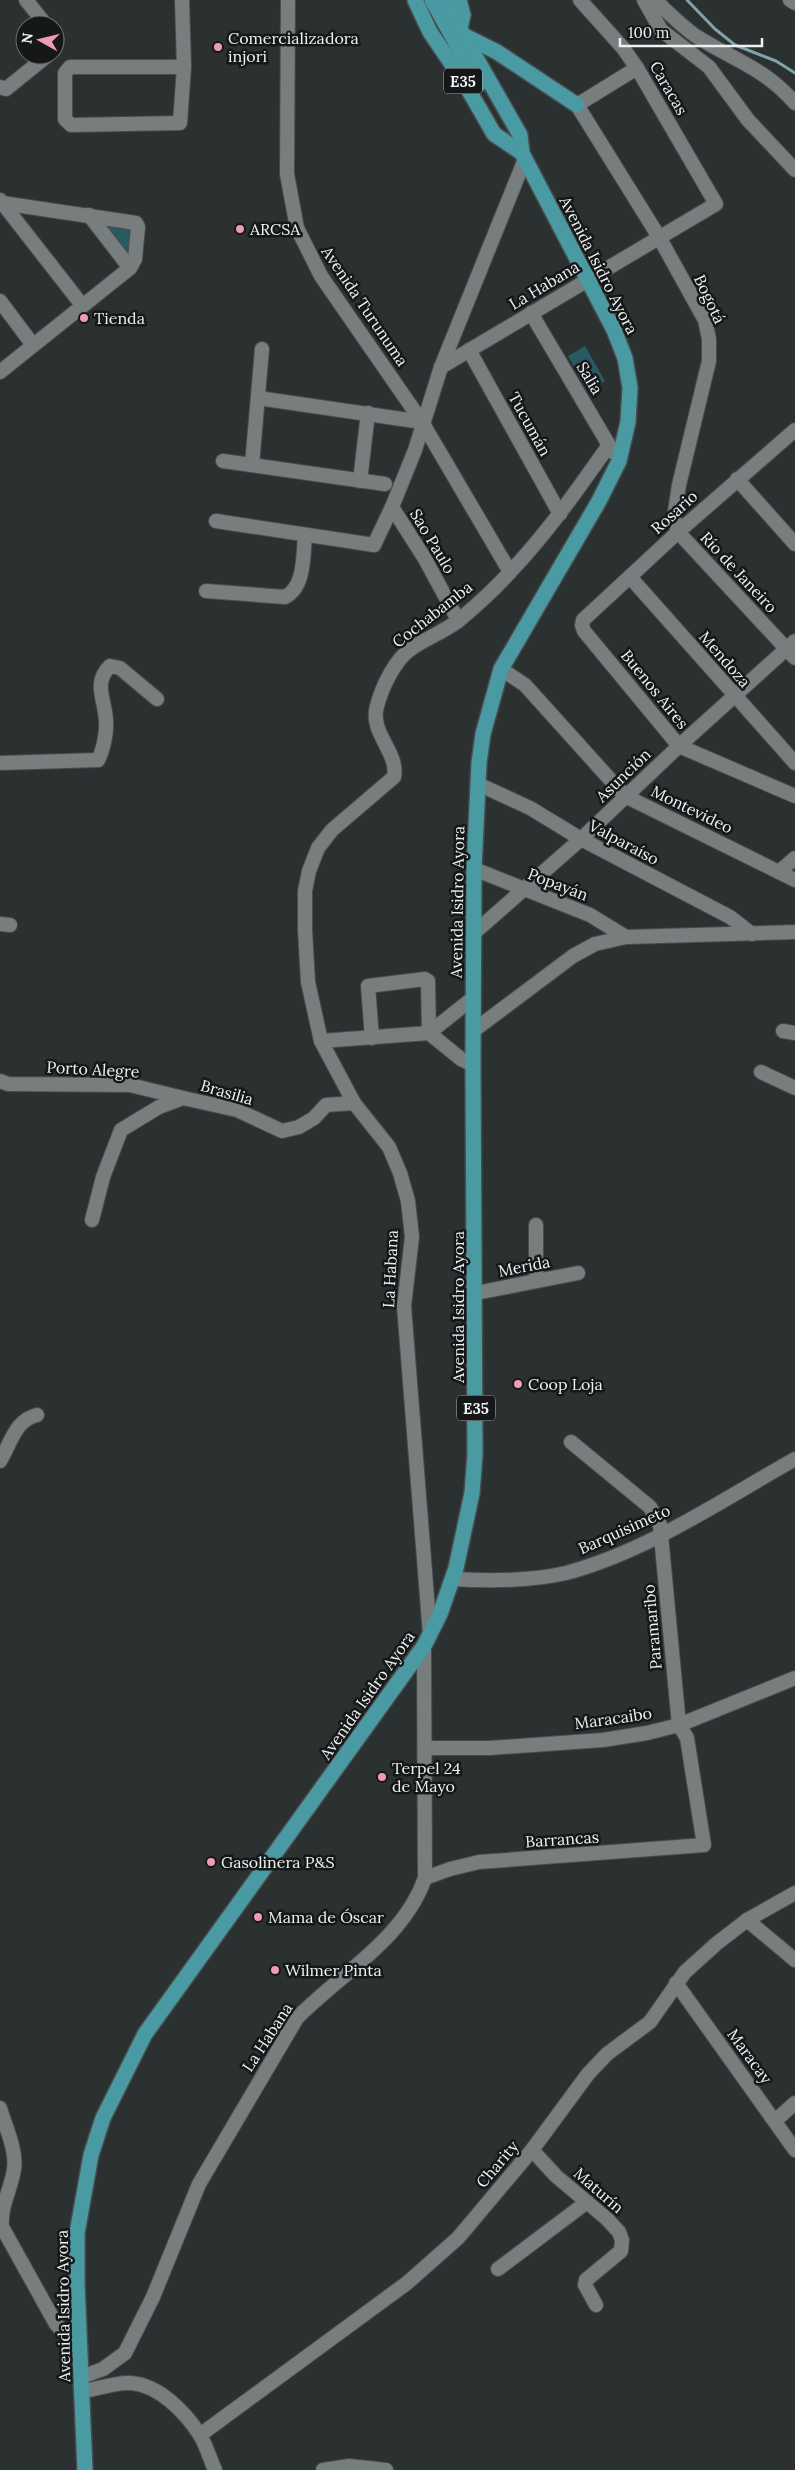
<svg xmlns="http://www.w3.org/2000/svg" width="795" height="2470" font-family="Lora,serif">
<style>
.green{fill:#295a61}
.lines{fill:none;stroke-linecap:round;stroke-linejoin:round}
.stream{stroke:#7ea3a8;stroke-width:3}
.minor-casing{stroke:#484c4d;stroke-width:16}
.major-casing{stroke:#484c4d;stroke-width:18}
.minor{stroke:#787d7e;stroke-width:14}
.major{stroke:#4a9aa4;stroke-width:15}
.poi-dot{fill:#ef9ab7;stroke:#151718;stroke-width:2}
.labels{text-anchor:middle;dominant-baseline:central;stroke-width:5;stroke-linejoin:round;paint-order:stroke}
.shield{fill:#151718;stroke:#adb0b1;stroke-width:1}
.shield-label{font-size:15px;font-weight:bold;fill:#eef1f2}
.poi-label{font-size:16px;fill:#eef1f2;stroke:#151718;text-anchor:start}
.street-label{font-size:16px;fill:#eef1f2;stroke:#151718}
</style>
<rect width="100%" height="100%" fill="#2b3031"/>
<g class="green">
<polygon points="103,222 134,228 129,258"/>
<polygon points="585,346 605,381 587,390 568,356"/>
</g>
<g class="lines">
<polyline class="stream" points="687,0 715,29 735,45 776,61 795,73"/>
<g class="minor-casing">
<g id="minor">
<polyline points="26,0 46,25"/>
<polyline points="182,0 184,67 180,123 71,125 65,119 65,73 70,67 184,67"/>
<polyline points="288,0 287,174 297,228 321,276 422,422 510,572"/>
<polyline points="644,0 661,30 709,67 748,120 795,170"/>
<path d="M655,0C669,13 683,28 699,38C736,61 764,68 795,103"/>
<polyline points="790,0 795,3"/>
<polyline points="55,36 57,40 55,47"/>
<polyline points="637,68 577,105 659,237 705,320 709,339 709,361 679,485 674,518 678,532 795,658"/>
<polyline points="0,87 6,89 48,55"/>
<polyline points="0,200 82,305"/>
<polyline points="89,215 130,268"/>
<polyline points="0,301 33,345"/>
<polyline points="531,313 613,452"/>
<polyline points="469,350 560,514"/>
<polyline points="441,367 716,204 637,68 623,48 580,0"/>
<polyline points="0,372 130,268 135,259 138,227 136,223 2,203"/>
<polyline points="258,398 422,422"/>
<polyline points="795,430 678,532 583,620 582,625 584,631 679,746 795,796"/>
<polyline points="223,461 385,484"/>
<polyline points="252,465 262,349"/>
<polyline points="737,479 795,544"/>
<polyline points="360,481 368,413"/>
<polyline points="392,507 425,559 458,620"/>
<polyline points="216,521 374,545 392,507 415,450 441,367 525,159"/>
<polyline points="630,577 795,763"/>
<path d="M206,591L285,597C305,587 303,556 305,536"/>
<polyline points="501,669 525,685 625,796 795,880"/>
<path d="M0,763L98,760C103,751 107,732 106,722C106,701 92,684 110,666L120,668L157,699"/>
<polyline points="478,784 530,808 581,839 730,917 752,934"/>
<polyline points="474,869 590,915 626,937"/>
<polyline points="779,872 795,858"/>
<polyline points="0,924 10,925"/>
<polyline points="474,933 581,839 679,746 795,641"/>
<polyline points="473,1031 573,956 595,944 626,937 795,932"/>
<polyline points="783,1031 795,1033"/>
<polyline points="429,1033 473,998"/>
<polyline points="372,1038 368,986 425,979 428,981 429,1033"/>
<polyline points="321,1041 429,1033 461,1059 473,1065"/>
<polyline points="761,1072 795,1088"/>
<polyline points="0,1081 8,1084 130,1085 183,1098"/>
<polyline points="92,1220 103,1177 121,1130 159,1107 183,1098 237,1110 282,1131 299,1127 314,1118 326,1105 354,1103"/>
<polyline points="536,1281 536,1225"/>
<polyline points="476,1293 578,1273"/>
<path d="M0,1461C11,1443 15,1420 37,1415"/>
<path d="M452,1579C487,1581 532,1581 566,1573C648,1551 722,1500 795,1459"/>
<path d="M430,1635L404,1306L412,1237L408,1201L400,1173L389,1147L354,1103L321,1041L308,982L305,930V891L309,871L318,848L332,830L394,777C399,752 369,733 377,706C382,687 395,659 412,648C427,638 443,632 458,621C476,606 495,589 511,571C548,532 578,489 609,445"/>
<polyline points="426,1748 490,1748 603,1740 647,1733 679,1725 795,1678"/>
<polyline points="425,1878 450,1869 479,1862 704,1845 687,1738 679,1725 660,1525 650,1507 571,1442"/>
<polyline points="747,1920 795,1960"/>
<polyline points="676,1983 795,2150"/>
<path d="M0,2108C5,2126 17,2150 14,2169C11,2190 0,2206 2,2227L56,2324L80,2350"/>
<polyline points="775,2121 795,2103"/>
<polyline points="532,2150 556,2176 607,2219 619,2232 622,2240 621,2251 586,2280 585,2285 596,2305"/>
<polyline points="498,2269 587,2202"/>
<path d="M81,2377L103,2369L125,2353L153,2297L199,2184L297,2018C340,1974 404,1939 425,1878L424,1646"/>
<path d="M81,2392C97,2389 115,2382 131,2383C159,2385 185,2412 200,2435C206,2445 210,2459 215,2470"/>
<polyline points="200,2435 407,2283 458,2238 532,2150 588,2074 607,2054 650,2022 685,1972 716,1944 747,1920 795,1893"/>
<polyline points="323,2470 349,2466 386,2470"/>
</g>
</g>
<g class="major-casing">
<g id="major">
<polyline points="415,0 430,32 464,82 494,134 522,153"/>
<polyline points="432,0 479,84"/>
<polyline points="459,0 463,15 460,28"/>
<polyline points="463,35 497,52 577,105"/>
<polyline points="85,2470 77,2284 77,2233 91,2155 103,2118 145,2034 424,1646 440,1614 456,1568 472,1493 475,1455 473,1065 474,869 479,763 483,734 501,669 599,501 619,461 628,422 630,388 625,358 614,330 525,159 522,153 520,135 463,35 446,0"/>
</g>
</g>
<use href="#minor" class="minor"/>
<use href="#major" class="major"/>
</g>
<g class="poi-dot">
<circle cx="218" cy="47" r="5"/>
<circle cx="240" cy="229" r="5"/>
<circle cx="84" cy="318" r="5"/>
<circle cx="518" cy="1384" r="5"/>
<circle cx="382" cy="1777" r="5"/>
<circle cx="211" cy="1862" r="5"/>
<circle cx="258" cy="1917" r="5"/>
<circle cx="275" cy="1970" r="5"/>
</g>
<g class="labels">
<g class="shield">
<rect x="444" y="68.5" width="38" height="25" rx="4"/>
<rect x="457" y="1395.5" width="38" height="25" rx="4"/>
</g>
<g class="shield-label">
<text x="463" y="81">E35</text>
<text x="476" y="1408">E35</text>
</g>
<g class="poi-label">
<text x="228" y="38">Comercializadora<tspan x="228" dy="18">injori</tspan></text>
<text x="250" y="229">ARCSA</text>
<text x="94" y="318">Tienda</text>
<text x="528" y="1384">Coop Loja</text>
<text x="392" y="1768">Terpel 24<tspan x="392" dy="18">de Mayo</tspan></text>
<text x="221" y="1862">Gasolinera P&amp;S</text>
<text x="268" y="1917">Mama de Óscar</text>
<text x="285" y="1970">Wilmer Pinta</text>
</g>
<g class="street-label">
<text transform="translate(669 88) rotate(60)">Caracas</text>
<text transform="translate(599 265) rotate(63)">Avenida Isidro Ayora</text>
<text transform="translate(544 285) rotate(-31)">La Habana</text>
<text transform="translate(710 299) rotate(65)">Bogotá</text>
<text transform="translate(365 306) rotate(56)">Avenida Turunuma</text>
<text transform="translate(590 378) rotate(59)">Salia</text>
<text transform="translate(530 424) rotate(61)">Tucumán</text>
<text transform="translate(674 512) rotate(-42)">Rosario</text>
<text transform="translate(433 541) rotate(59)">Sao Paulo</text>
<text transform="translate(739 572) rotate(47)">Río de Janeiro</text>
<text transform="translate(432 614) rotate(-38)">Cochabamba</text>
<text transform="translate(725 659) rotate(49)">Mendoza</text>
<text transform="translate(655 689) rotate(51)">Buenos Aires</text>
<text transform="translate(623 775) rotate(-44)">Asunción</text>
<text transform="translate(692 809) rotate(26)">Montevideo</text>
<text transform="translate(624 842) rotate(28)">Valparaíso</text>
<text transform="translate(558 884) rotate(21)">Popayán</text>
<text transform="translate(457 902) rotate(-89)">Avenida Isidro Ayora</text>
<text transform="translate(93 1069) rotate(3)">Porto Alegre</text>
<text transform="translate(227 1092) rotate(16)">Brasilia</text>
<text transform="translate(524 1266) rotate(-11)">Merida</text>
<text transform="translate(390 1269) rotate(-87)">La Habana</text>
<text transform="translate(458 1307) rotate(-90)">Avenida Isidro Ayora</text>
<text transform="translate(624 1529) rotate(-24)">Barquisimeto</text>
<text transform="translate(652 1627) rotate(-95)">Paramaribo</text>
<text transform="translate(367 1695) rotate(-55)">Avenida Isidro Ayora</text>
<text transform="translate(613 1718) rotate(-8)">Maracaibo</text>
<text transform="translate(562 1839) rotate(-4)">Barrancas</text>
<text transform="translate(267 2037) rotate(-57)">La Habana</text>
<text transform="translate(750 2056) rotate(54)">Maracay</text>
<text transform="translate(497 2164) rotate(-50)">Charity</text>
<text transform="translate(599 2190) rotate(41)">Maturín</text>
<text transform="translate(63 2306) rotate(-91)">Avenida Isidro Ayora</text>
</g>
</g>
<g transform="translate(40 40) rotate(278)"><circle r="24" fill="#151718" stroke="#6c6e6f"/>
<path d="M0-4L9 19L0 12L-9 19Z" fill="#ef9ab7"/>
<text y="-8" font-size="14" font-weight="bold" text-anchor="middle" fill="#eef1f2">N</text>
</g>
<path d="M620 38v8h142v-8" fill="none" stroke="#eef1f2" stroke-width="2.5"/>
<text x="628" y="38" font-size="15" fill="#eef1f2" stroke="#151718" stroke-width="4" paint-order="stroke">100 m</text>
</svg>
